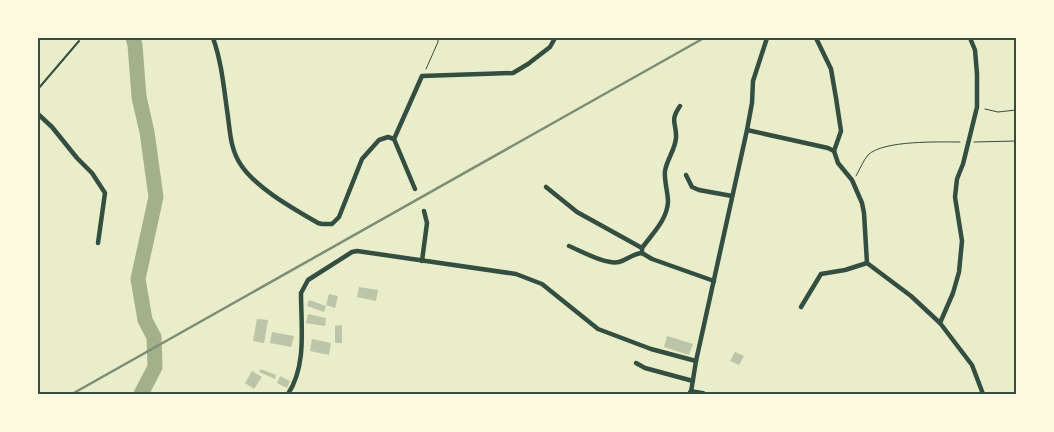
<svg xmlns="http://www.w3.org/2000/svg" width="1054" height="432" font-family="'Fira Sans Condensed',sans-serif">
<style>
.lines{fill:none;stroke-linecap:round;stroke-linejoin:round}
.river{stroke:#a3b18a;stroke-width:15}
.building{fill:#bcc5a7}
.path{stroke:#344e41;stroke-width:1}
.service{stroke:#344e41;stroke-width:2}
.minor{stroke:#344e41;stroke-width:4.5}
.secondary{stroke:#344e41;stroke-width:6}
.rail{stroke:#7c8e77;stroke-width:2.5}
.neatline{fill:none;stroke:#344e41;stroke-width:2}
</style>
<rect width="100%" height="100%" fill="#e9edc9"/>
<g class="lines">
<polyline class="river" points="133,38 135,45 139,97 147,132 156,197 138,279 145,320 154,337 155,367 141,394"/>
</g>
<g class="building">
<polygon points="359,287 378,290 376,301 357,297"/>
<polygon points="329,294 338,296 335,308 326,305"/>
<polygon points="309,300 326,306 324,312 307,306"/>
<polygon points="308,314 326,318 325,326 306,323"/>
<polygon points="257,319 268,320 264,343 253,341"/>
<polygon points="342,325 342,343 335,343 335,326"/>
<polygon points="272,332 294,336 291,347 270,343"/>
<polygon points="667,336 693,344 689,355 664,347"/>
<polygon points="312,339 331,343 329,355 310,351"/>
<polygon points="735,352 744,356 739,365 730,361"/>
<polygon points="261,369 276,375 275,379 259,372"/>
<polygon points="252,371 262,377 254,389 245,383"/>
<polygon points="280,376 290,381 287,388 277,383"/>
</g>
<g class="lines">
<g class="path">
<polyline points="426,69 438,42 438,38"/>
<polyline points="985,109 998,112 1016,110"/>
<polyline points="974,142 1016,141"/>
<path d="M856,176C860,169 863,161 868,155C883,140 940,142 960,142"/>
</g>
<polyline class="service" points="38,89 79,41"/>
<g class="minor">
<path d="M213,38C222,63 224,90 228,117C230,133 231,151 241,165C256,188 294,209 318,223L322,224H332L339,217L362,159L379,140L388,137L394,139"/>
<polyline points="816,38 831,69 836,98 841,131 834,151 838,163 852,180 862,203 864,213 867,263 911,296 940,323 972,365 983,394"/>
<path d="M680,106C669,122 677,123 676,138C675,150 667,159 665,171C664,181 668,192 668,202C667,220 652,234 642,248V253L652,259L714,281"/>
<polyline points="38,114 52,127 77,158 92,173 105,193 98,243"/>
<polyline points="747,130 828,148 834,151"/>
<polyline points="686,175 692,187 699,190 732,196"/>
<polyline points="546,187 577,212 642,248"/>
<polyline points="415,189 394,139 422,76 513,73 528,64 550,47 555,38"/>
<path d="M569,246C581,251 606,265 619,262C627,260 632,254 642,253"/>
<polyline points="422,261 427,223 424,211"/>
<polyline points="801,307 821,274 845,270 867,263"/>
<polyline points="940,323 953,293 959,272 962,241 955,197 957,179 963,164 977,107 977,74 975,50 970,38"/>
<polyline points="636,363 645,368 693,381"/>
<polyline points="691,392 696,361 747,130 752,103 753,81 767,38"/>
<path d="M288,394C307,365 301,326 301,293L308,280L352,252L357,251L516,274L542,284L598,329L651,349L696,361"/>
</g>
<polyline class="secondary" points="690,394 691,392 703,394"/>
<polyline class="rail" points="72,394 704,38"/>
</g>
<rect width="1054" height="432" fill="none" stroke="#fefae0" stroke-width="78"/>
<rect x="39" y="39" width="976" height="354" class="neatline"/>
</svg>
